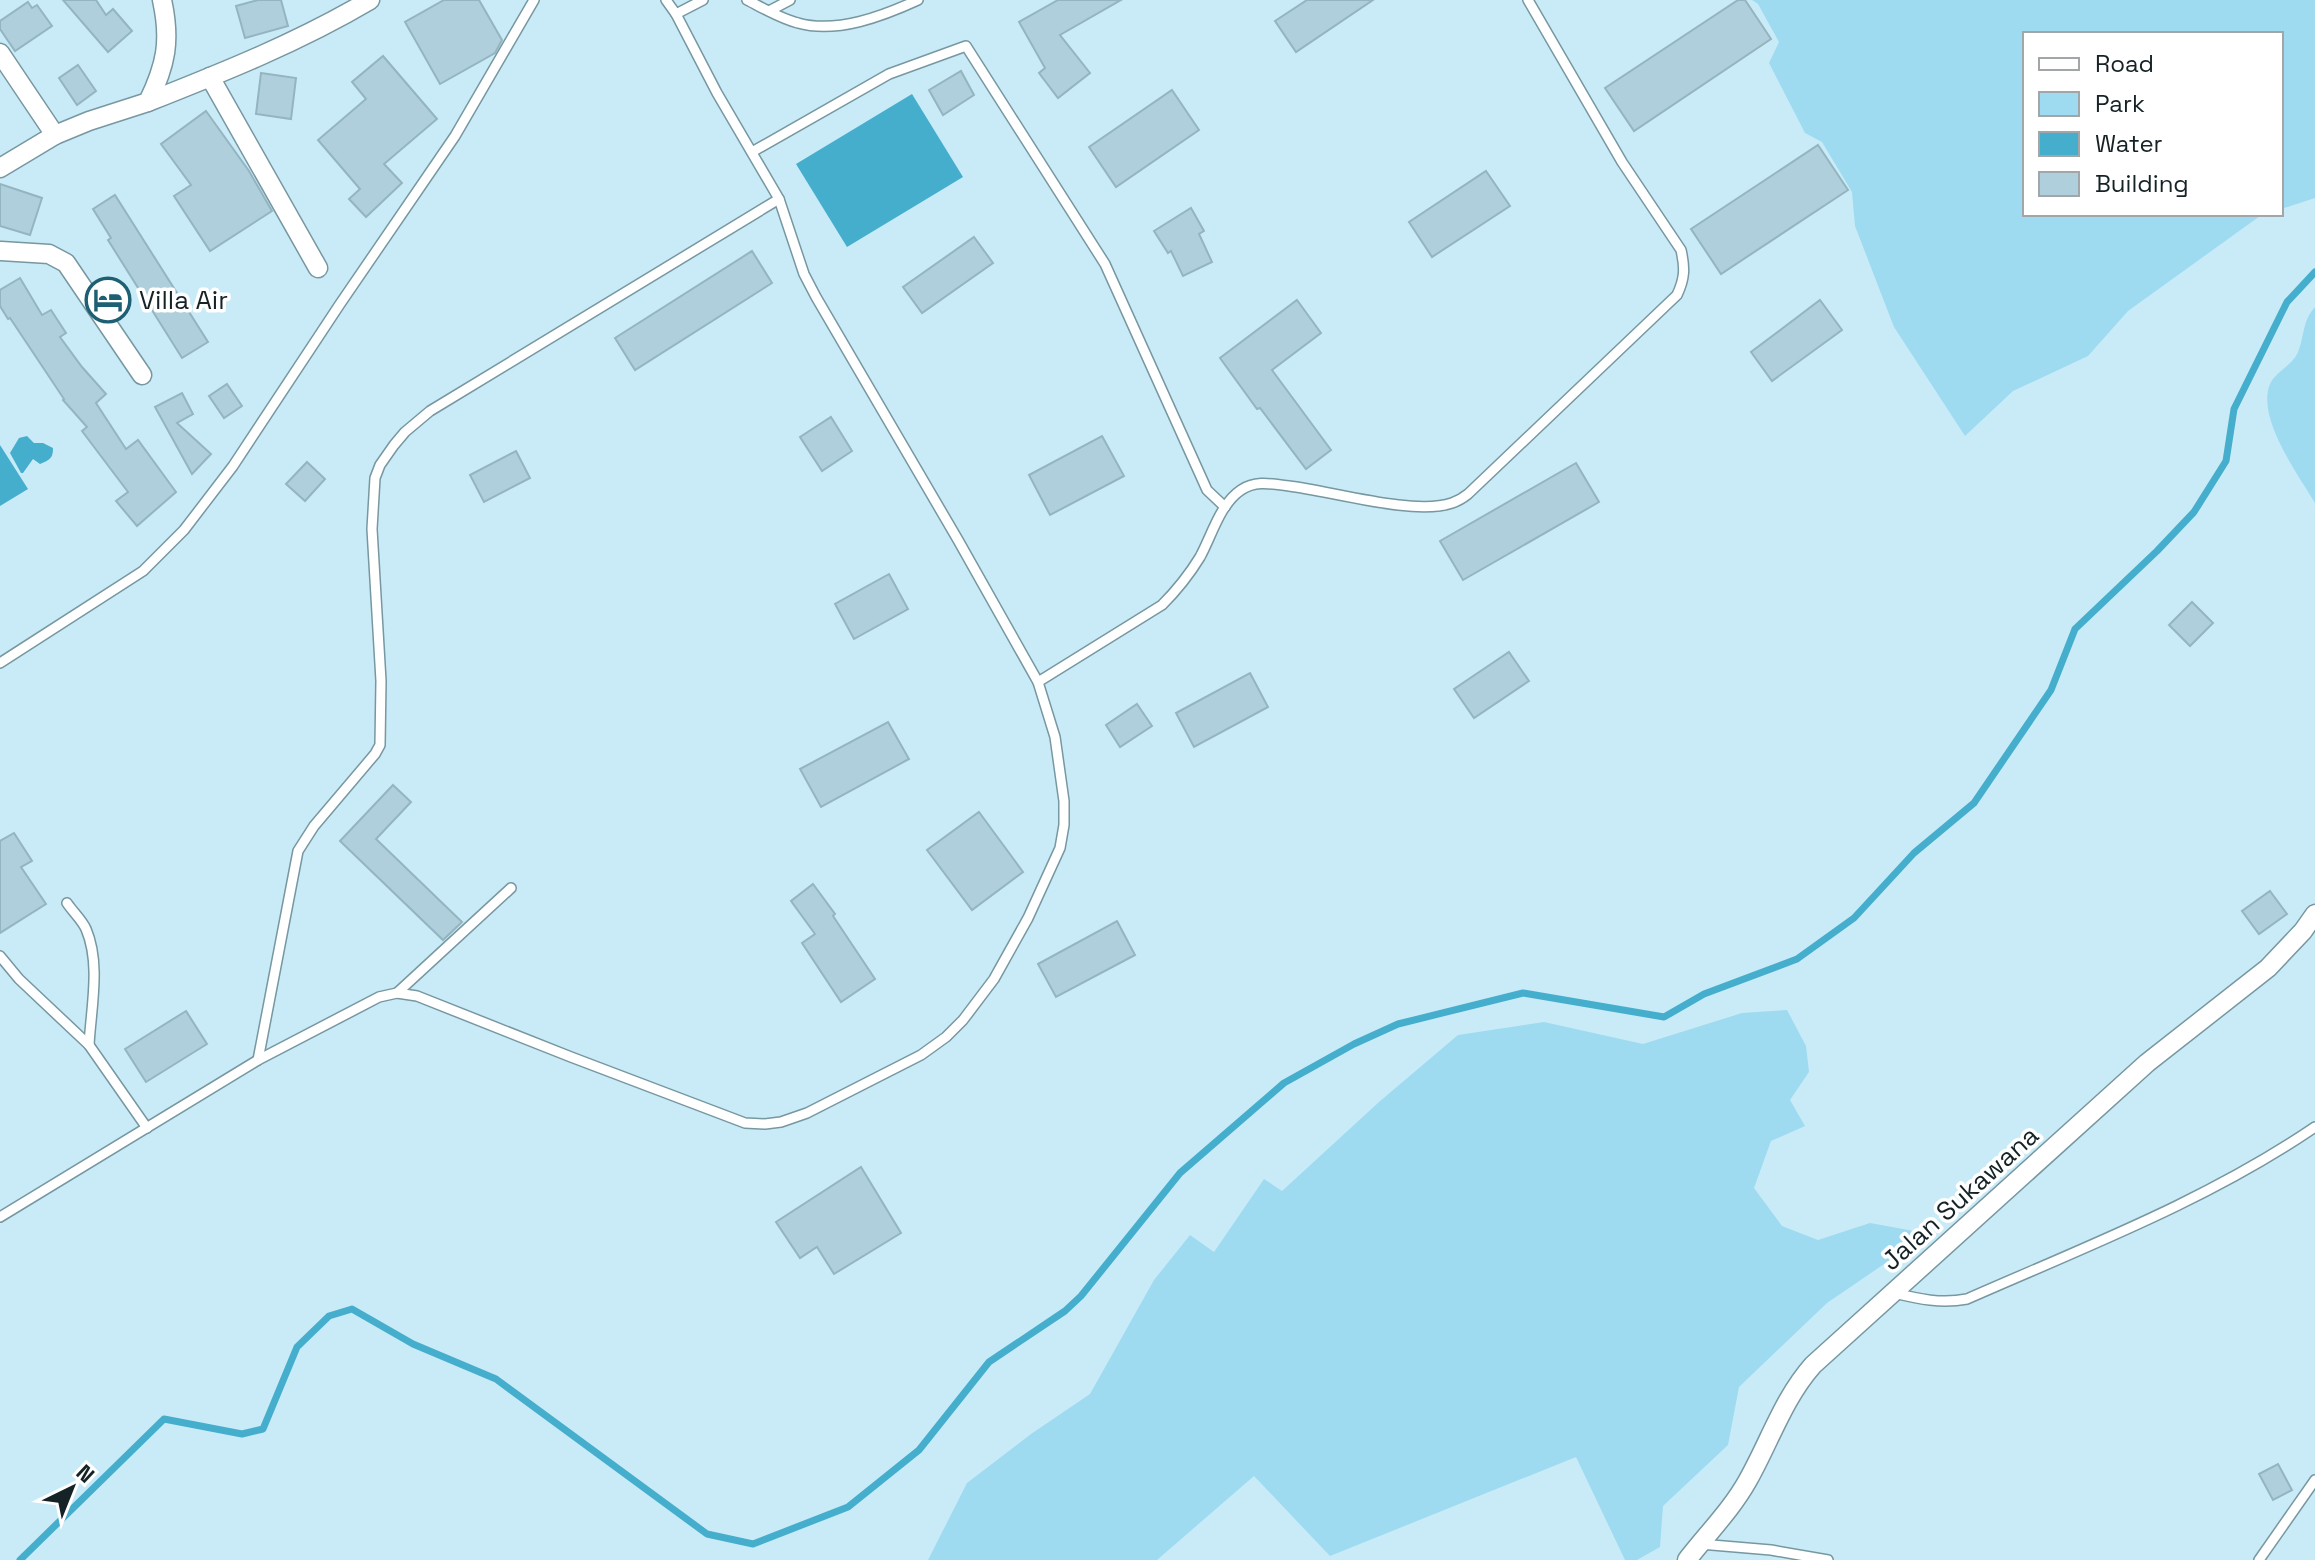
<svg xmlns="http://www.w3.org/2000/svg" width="2315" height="1560" font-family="'Space Grotesk',sans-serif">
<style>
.green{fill:#9edbf0}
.water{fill:#45aecd}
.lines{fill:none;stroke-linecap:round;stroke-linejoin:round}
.stream{stroke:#45aecd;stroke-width:7}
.building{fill:#aecfdb;stroke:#94b5c0;stroke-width:2}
.service-casing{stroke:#7797a1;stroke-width:12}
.minor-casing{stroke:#7797a1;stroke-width:21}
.service{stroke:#fff;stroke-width:9}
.minor{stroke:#fff;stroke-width:18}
.labels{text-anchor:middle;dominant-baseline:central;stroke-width:7;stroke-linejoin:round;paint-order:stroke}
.poi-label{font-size:26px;fill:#152226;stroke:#fff;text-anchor:start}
.street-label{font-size:26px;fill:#152226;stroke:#fff}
</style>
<rect width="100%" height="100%" fill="#c9ebf7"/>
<g class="green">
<polygon points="1752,0 2315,0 2315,198 2281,209 2281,34 2025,34 2025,214 2266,214 2260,216 2128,311 2088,356 2013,391 1965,436 1894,327 1855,226 1852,192 1822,142 1805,133 1769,63 1779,42 1758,4"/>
<path d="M2315,307V503C2298,474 2256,418 2270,384C2275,372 2293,365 2298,352C2305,335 2302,321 2315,307Z"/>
<polygon points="1787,1010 1806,1046 1809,1072 1790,1100 1805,1126 1771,1141 1754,1188 1782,1226 1818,1240 1870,1223 1914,1231 1890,1260 1827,1303 1739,1387 1728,1445 1663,1506 1660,1547 1637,1560 1625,1560 1576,1457 1330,1556 1254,1476 1157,1560 928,1560 967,1483 1031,1434 1090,1394 1154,1280 1190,1235 1214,1252 1264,1179 1282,1191 1379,1102 1458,1035 1544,1022 1643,1044 1742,1013"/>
</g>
<g class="water">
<polygon points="912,94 963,177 847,247 796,164"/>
<path d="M27,436L34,443H43L53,448C53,458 50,460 40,464L33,459L23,473H21L10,453L19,438Z"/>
<polygon points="0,445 28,489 0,506"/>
</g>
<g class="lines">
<polyline class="stream" points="20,1560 164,1419 242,1434 263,1429 297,1347 329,1316 352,1309 413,1344 496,1379 707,1534 753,1544 848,1507 919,1450 989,1362 1065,1311 1081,1296 1180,1173 1284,1083 1354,1044 1398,1024 1523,993 1664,1017 1704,994 1797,959 1854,918 1914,853 1974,803 2051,690 2075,629 2157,551 2194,512 2226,461 2234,409 2287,302 2315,272"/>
</g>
<g class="building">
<polygon points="63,0 96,0 106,15 113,9 132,31 108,52"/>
<polygon points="258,0 281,0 288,26 245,38 236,6"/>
<polygon points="444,0 479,0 502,40 495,53 440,84 405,22"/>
<polygon points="1058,0 1121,0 1060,35 1090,73 1058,98 1039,73 1045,68 1019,22"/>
<polygon points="1307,0 1373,0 1296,52 1275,21"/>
<polygon points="1738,0 1745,0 1771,39 1634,131 1605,88"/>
<polygon points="28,2 32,8 37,5 52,26 15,51 0,29 0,21"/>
<polygon points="383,56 437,119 384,164 402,183 366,217 349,199 360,189 318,140 366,99 352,82"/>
<polygon points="78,65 96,91 77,105 59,78"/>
<polygon points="961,71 974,95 943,115 929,90"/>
<polygon points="261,73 296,78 291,119 256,114"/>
<polygon points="1172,90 1199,130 1116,187 1089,147"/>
<polygon points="206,111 249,171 272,211 210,251 174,196 191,185 161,144"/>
<polygon points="1818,145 1848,190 1721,274 1691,229"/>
<polygon points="1486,171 1510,206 1432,257 1409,222"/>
<polygon points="0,184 42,198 30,235 0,226"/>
<polygon points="115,195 208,342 182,358 108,240 111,238 93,209"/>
<polygon points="1191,208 1204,231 1199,234 1212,262 1183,276 1171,251 1168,253 1154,231"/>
<polygon points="974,237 993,263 922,313 903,287"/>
<polygon points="752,251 772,283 635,370 615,338"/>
<polygon points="20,278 42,315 51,310 66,333 60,337 82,367 106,394 96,403 126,449 138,440 176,492 137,526 116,501 128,492 82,431 87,427 63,400 64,399 10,318 8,319 0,306 0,290"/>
<polygon points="1297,300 1321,333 1272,370 1331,450 1306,469 1260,408 1257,409 1220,358"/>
<polygon points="1820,300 1842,330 1772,381 1751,352"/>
<polygon points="227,384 242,406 224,418 209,396"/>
<polygon points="182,393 193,414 177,423 211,454 192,474 155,407"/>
<polygon points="831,417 852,451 822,471 800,437"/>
<polygon points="1102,436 1124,476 1050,515 1029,475"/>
<polygon points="516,451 530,478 484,502 470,475"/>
<polygon points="307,462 325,479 305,501 286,484"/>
<polygon points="1576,463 1599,502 1463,580 1440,541"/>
<polygon points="889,574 908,609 854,639 835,604"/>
<polygon points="2192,602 2213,623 2190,646 2169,625"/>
<polygon points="1509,652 1529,681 1474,718 1454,689"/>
<polygon points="1250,673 1268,707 1194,747 1176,713"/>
<polygon points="1137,704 1152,726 1120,747 1106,725"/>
<polygon points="888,722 909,759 821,807 800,769"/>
<polygon points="393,785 411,802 376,839 462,922 443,940 340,841"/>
<polygon points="979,812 1023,872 972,910 927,850"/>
<polygon points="14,833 32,861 21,867 46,904 0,933 0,841"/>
<polygon points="813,884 835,914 833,916 875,979 841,1002 802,943 815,934 791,901"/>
<polygon points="2270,891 2287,914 2259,934 2242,911"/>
<polygon points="1117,921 1135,955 1056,997 1038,964"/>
<polygon points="186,1011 207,1044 146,1082 125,1049"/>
<polygon points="861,1167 901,1233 834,1274 817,1247 800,1258 776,1222"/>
<polygon points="2278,1464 2292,1490 2273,1500 2259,1474"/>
</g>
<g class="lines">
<g class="service-casing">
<g id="service">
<path d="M747,0C763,8 781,19 798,23C837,34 883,16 918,0"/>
<polyline points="769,11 790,0"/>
<polyline points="676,14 703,0"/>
<polyline points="752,152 889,74 966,46 1105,264 1207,490 1225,507"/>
<polyline points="0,663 143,571 184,530 233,466 340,304 455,136 534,0"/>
<path d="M1038,682L1162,605C1176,591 1189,575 1200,557C1212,535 1220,504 1241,490C1256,480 1272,484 1289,486C1331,491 1414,516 1452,503C1458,501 1463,498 1468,494L1677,295C1685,278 1685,268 1681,250L1622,162L1528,0"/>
<path d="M67,903C73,912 82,920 86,929C101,964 91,1008 89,1045"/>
<polyline points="0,956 19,979 89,1045 147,1128"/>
<polyline points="397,993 511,888"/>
<polyline points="258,1060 298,851 314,826 375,754 380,745 381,681 372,529 375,478 380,465 394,445 405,432 430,411 779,199"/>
<polyline points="0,1217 258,1060 379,997 397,993 417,996 571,1057 745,1123 765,1124 781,1122 807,1113 921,1055 946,1037 963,1020 994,979 1028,918 1060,848 1064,825 1064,801 1055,737 1038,682 958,540 816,297 804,274 779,199 717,93 676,14 666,0"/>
<path d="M1894,1293C1919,1299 1941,1304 1967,1299C2085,1247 2208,1200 2315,1127"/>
<polyline points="1700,1544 1771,1550 1828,1560"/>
<polyline points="2259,1560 2315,1480"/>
</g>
</g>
<g class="minor-casing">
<g id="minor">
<polyline points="0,53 55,135"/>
<polyline points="210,77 318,268"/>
<path d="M148,102C224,72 299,42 370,0"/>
<path d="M0,168L55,135L89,121L148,102C166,65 171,41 162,0"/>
<polyline points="1,251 49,254 66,263 142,375"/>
<path d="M1687,1560C1707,1534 1732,1509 1748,1480C1770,1441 1783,1399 1813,1365L2147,1063L2268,968L2303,931L2315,914"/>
</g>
</g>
<use href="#service" class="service"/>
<use href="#minor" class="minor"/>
</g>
<defs>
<g id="hotel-ring" transform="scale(2.3)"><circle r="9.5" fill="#fff" stroke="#1d6073" stroke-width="1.5"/><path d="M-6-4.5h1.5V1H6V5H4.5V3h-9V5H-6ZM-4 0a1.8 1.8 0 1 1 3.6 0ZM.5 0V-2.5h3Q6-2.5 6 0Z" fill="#1d6073"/></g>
</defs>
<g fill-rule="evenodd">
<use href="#hotel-ring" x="108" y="300"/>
</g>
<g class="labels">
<g class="poi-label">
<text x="139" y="300">Villa Air</text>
</g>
<g class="street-label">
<text transform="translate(1960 1198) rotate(-42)">Jalan Sukawana</text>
</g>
</g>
<rect x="2023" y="32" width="260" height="184" fill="#ffffff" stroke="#a1a7a8" stroke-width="2"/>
<rect x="2039" y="58" width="40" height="12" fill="#ffffff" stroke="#a1a7a8" stroke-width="2"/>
<text x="2095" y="72" font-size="24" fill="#152226">Road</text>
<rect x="2039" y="92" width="40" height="24" fill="#9edbf0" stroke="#a1a7a8" stroke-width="2"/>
<text x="2095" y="112" font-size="24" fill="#152226">Park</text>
<rect x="2039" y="132" width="40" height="24" fill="#45aecd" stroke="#a1a7a8" stroke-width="2"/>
<text x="2095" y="152" font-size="24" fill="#152226">Water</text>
<rect x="2039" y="172" width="40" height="24" fill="#aecfdb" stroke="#a1a7a8" stroke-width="2"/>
<text x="2095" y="192" font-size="24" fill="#152226">Building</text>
<g transform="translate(72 1488) rotate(43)" stroke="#ffffff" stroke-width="6" paint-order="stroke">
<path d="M0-6L14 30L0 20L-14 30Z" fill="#152226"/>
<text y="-12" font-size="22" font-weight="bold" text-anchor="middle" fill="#152226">N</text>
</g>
</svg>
